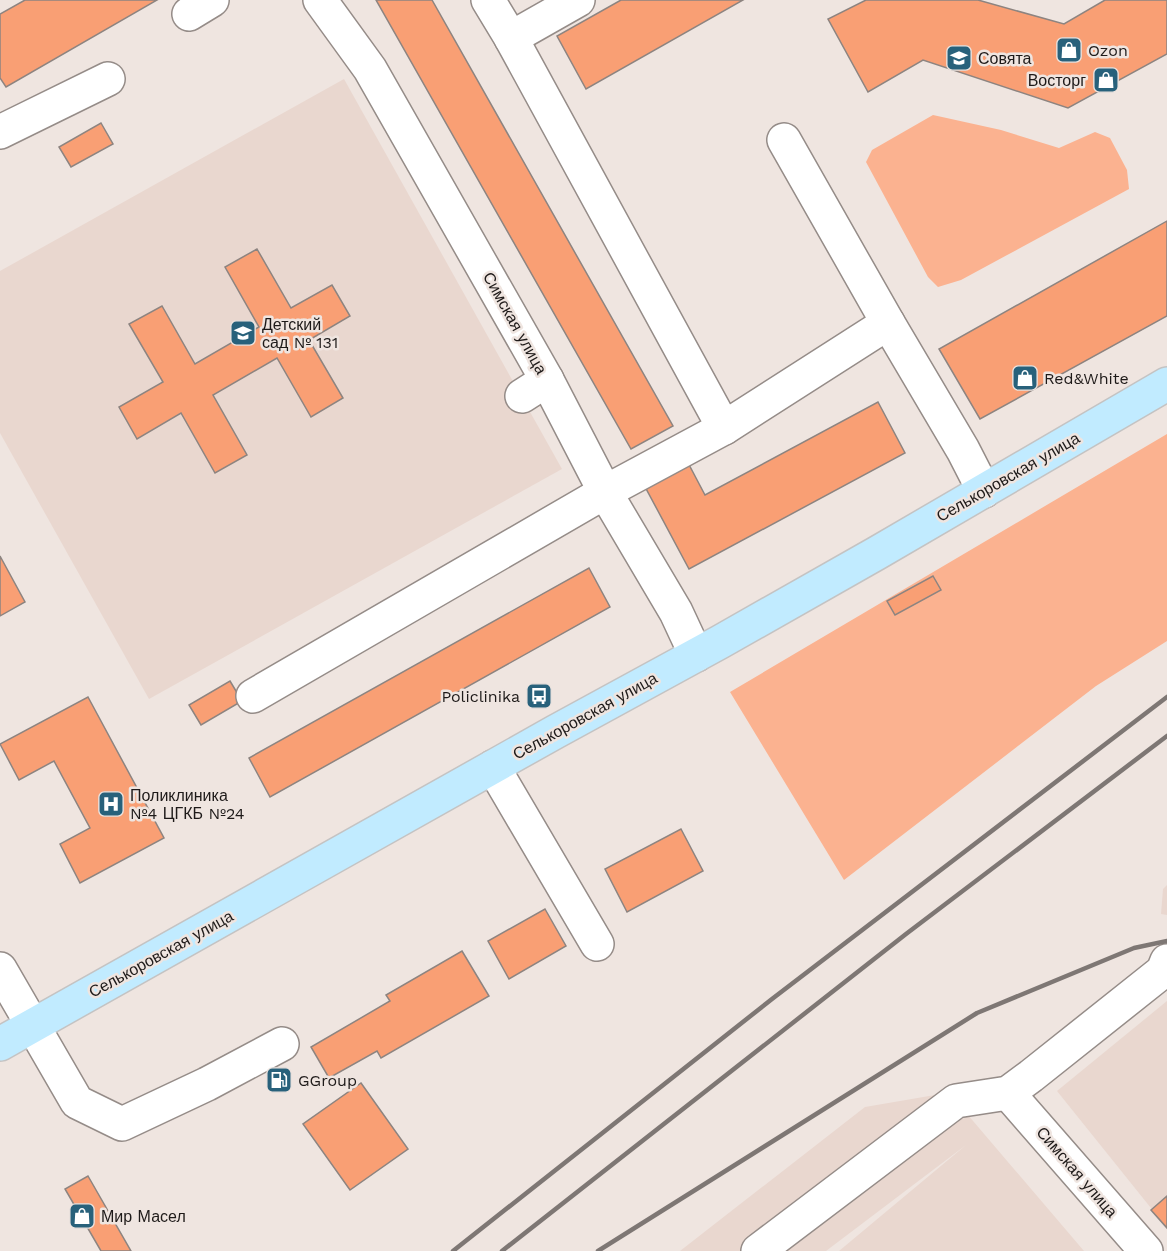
<svg xmlns="http://www.w3.org/2000/svg" width="1167" height="1251" font-family="'Work Sans',sans-serif">
<style>
.built{fill:#e9d7cf}
.green{fill:#fbb290}
.building{fill:#f99f74;stroke:#8d8480;stroke-width:1.5}
.lines{fill:none;stroke-linecap:round;stroke-linejoin:round}
.minor-casing{stroke:#958c88;stroke-width:36}
.major-casing{stroke:#c4c3c3;stroke-width:36}
.minor{stroke:#fff;stroke-width:33}
.major{stroke:#c1ebff;stroke-width:33}
.rail{stroke:#7e7774;stroke-width:4.5}
.labels{text-anchor:middle;dominant-baseline:central;stroke-width:5;stroke-linejoin:round;paint-order:stroke}
.poi-label{font-size:16px;fill:#1e1a19;stroke:#efe5e0;text-anchor:start}
.street-label{font-size:16px;fill:#1e1a19;stroke:#efe5e0}
</style>
<rect width="100%" height="100%" fill="#efe5e0"/>
<g class="built">
<polygon points="344,79 562,469 149,699 0,433 0,271"/>
<polygon points="1167,885 1167,915 1161,914 1163,889"/>
<polygon points="1167,1001 1167,1228 1057,1091"/>
<polygon points="935,1095 948,1119 962,1108 1084,1251 839,1251 966,1145 826,1251 680,1251 865,1107"/>
</g>
<g class="green">
<polygon points="933,115 1001,130 1059,148 1095,132 1110,138 1127,170 1129,189 961,280 938,287 928,277 866,162 872,150"/>
<polygon points="1167,434 1167,641 1096,686 844,880 730,692"/>
</g>
<g class="building">
<polygon points="25,0 157,0 6,87 0,78 0,14"/>
<polygon points="376,0 432,0 673,426 631,449"/>
<polygon points="621,0 743,0 586,89 557,36"/>
<polygon points="866,0 978,0 1064,24 1105,0 1167,0 1167,54 1068,108 923,60 868,92 828,19"/>
<polygon points="101,123 113,144 71,167 59,147"/>
<polygon points="1167,221 1167,316 980,419 939,349"/>
<polygon points="257,249 291,308 332,285 350,316 309,340 343,398 311,417 277,358 213,395 247,455 215,473 181,413 137,439 119,407 163,382 129,324 162,306 195,364 259,327 225,267"/>
<polygon points="878,402 905,453 689,569 643,483 686,459 705,495"/>
<polygon points="0,556 25,602 0,616"/>
<polygon points="589,568 610,607 270,797 249,758"/>
<polygon points="933,576 941,590 895,615 887,601"/>
<polygon points="230,681 242,701 201,725 189,705"/>
<polygon points="88,697 164,838 80,883 60,844 90,828 54,761 19,780 0,744"/>
<polygon points="681,829 703,871 627,912 605,869"/>
<polygon points="545,909 566,946 509,979 488,941"/>
<polygon points="462,951 489,996 381,1058 377,1051 329,1078 311,1047 390,1001 386,995"/>
<polygon points="361,1083 408,1149 350,1190 303,1124"/>
<polygon points="88,1176 131,1251 101,1251 65,1189"/>
<polygon points="1167,1196 1167,1228 1151,1210"/>
</g>
<g class="lines">
<g class="minor-casing">
<g id="minor">
<polyline points="320,0 370,69 547,380 605,492 676,612 696,655"/>
<polyline points="189,14 212,0"/>
<polyline points="511,38 578,0"/>
<polyline points="0,132 108,79"/>
<polyline points="784,140 888,323 963,450 984,491"/>
<polyline points="522,396 547,380"/>
<polyline points="724,428 888,323"/>
<polyline points="253,696 605,492 724,428 511,38 488,0"/>
<polyline points="493,767 597,944"/>
<polyline points="0,969 77,1102 122,1124 207,1084 282,1044"/>
<polyline points="1008,1093 1146,1251"/>
<polyline points="758,1251 956,1101 1008,1093 1031,1076 1163,971 1167,961"/>
</g>
</g>
<g class="major-casing">
<polyline id="major" points="0,1044 555,732 720,642 877,553 1167,384"/>
</g>
<use href="#minor" class="minor"/>
<use href="#major" class="major"/>
<g class="rail">
<polyline points="453,1251 772,999 1167,697"/>
<polyline points="502,1251 906,934 1167,736"/>
<polyline points="598,1251 977,1013 1134,948 1167,941"/>
</g>
</g>
<defs>
<g id="shop-square" transform="scale(1.35)"><rect x="-9" y="-9" width="18" height="18" rx="4" fill="#28617b" stroke="#efe5e0"/><path d="M-5-2.5h2.3a2.7 3.5 0 0 1 5.4 0H5L5.5 6h-11ZM-1.5-2.5h3a1.5 2.3 0 0 0-3 0Z" fill="#fff"/></g>
<g id="school-square" transform="scale(1.35)"><rect x="-9" y="-9" width="18" height="18" rx="4" fill="#28617b" stroke="#efe5e0"/><path d="M0-5L7-2L0 1L-7-2ZM-4 1L0 2.5L4 1V4Q0 6-4 4Z" fill="#fff"/></g>
<g id="bus-square" transform="scale(1.35)"><rect x="-9" y="-9" width="18" height="18" rx="4" fill="#28617b" stroke="#efe5e0"/><path d="M-5-6H5V4H4V6H2V4H-2V6H-4V4H-5ZM-3.5-4V0h7V-4ZM-3.5 1.2v1.5H-2V1.2ZM2 1.2v1.5H3.5V1.2Z" fill="#fff"/></g>
<g id="hospital-square" transform="scale(1.35)"><rect x="-9" y="-9" width="18" height="18" rx="4" fill="#28617b" stroke="#efe5e0"/><path d="M-5-5h3v3.5h4V-5h3V5h-3V1.5h-4V5h-3Z" fill="#fff"/></g>
<g id="fuel-square" transform="scale(1.35)"><rect x="-9" y="-9" width="18" height="18" rx="4" fill="#28617b" stroke="#efe5e0"/><path d="M-5.5-6h7V0h2V4h1.3V-2.5L3-4.5l.8-.8L6-3V5H2.5V1h-1V6h-7ZM-4.2-4.7v3.2H.2V-4.7Z" fill="#fff"/></g>
</defs>
<g fill-rule="evenodd">
<use href="#shop-square" x="1069" y="50"/>
<use href="#school-square" x="959" y="58"/>
<use href="#shop-square" x="1106" y="80"/>
<use href="#school-square" x="243" y="333"/>
<use href="#shop-square" x="1025" y="378"/>
<use href="#bus-square" x="539" y="696"/>
<use href="#hospital-square" x="111" y="804"/>
<use href="#fuel-square" x="279" y="1080"/>
<use href="#shop-square" x="82" y="1216"/>
</g>
<g class="labels">
<g class="poi-label">
<text x="1088" y="50">Ozon</text>
<text x="978" y="58">Совята</text>
<text x="1086" y="80" text-anchor="end">Восторг</text>
<text x="262" y="324">Детский<tspan x="262" dy="18">сад № 131</tspan></text>
<text x="1044" y="378">Red&amp;White</text>
<text x="520" y="696" text-anchor="end">Policlinika</text>
<text x="130" y="795">Поликлиника<tspan x="130" dy="18">№4 ЦГКБ №24</tspan></text>
<text x="298" y="1080">GGroup</text>
<text x="101" y="1216">Мир Масел</text>
</g>
<g class="street-label">
<text transform="translate(515 323) rotate(61)">Симская улица</text>
<text transform="translate(1008 477) rotate(-30)">Селькоровская улица</text>
<text transform="translate(585 716) rotate(-29)">Селькоровская улица</text>
<text transform="translate(161 954) rotate(-29)">Селькоровская улица</text>
<text transform="translate(1077 1172) rotate(49)">Симская улица</text>
</g>
</g>
</svg>
